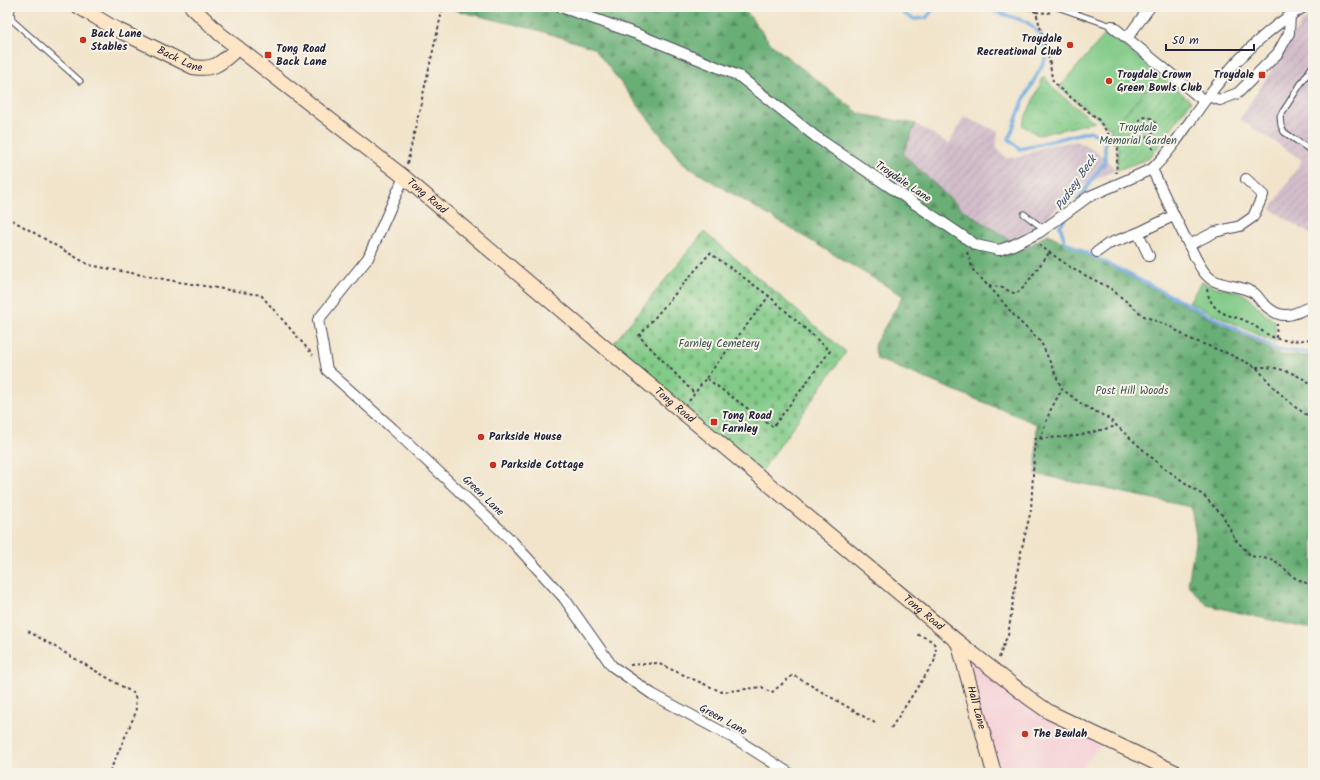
<svg xmlns="http://www.w3.org/2000/svg" width="1320" height="780" font-family="Kalam,sans-serif">
<style>
.built{fill:#f6cfd6}
.industrial{fill:url(#industrial-furrows)}
.grass{fill:#81ca87;stroke:#527661}
.forest{fill:url(#forest-firs);stroke:#456858}
.cemetery{fill:url(#cemetery-stones);stroke:#527661}
.park{fill:url(#park-crowns);stroke:#527661}
.garden{fill:url(#garden-furrows);stroke:#527661}
.lines{fill:none;stroke-linecap:round;stroke-linejoin:round}
.stream{stroke:#72ade3;stroke-width:3.5}
.lane-casing{stroke:#413f50;stroke-width:7}
.street-casing{stroke:#413f50;stroke-width:12}
.secondary-casing{stroke:#413f50;stroke-width:16}
.path{stroke:#413f50;stroke-width:2;stroke-dasharray:3 3;stroke-linecap:butt}
.lane{stroke:#fff;stroke-width:5}
.street{stroke:#fff;stroke-width:10}
.secondary{stroke:#fde5c5;stroke-width:14}
.poi-dot{fill:#c8321e;stroke:#f7f3e8;stroke-width:1.5}
.labels{text-anchor:middle;dominant-baseline:central;stroke-width:4;stroke-linejoin:round;paint-order:stroke}
.poi-label{font-size:11px;font-weight:bold;fill:#22223b;stroke:#f7f3e8;text-anchor:start}
.street-label{font-size:11px;fill:#22223b;stroke:#f7f3e8}
.park-label{font-size:11px;fill:#3e5452;stroke:#f7f3e8}
.water-label{font-size:12px;font-style:italic;fill:#3e5376;stroke:#f7f3e8}
</style>
<defs>
<pattern id="industrial-furrows" width="10" height="10" patternUnits="userSpaceOnUse"><rect width="10" height="10" fill="#d1bdc9"/><path d="M-1 1l2-2M0 10L10 0M9 11l2-2" fill="none" stroke="#b3a2ae"/></pattern>
<pattern id="forest-firs" width="22" height="20" patternUnits="userSpaceOnUse"><rect width="22" height="20" fill="#68ae74"/><path d="M5 1l3.5 6h-7zM16 11l3.5 6h-7z" fill="#558d60"/></pattern>
<pattern id="cemetery-stones" width="16" height="16" patternUnits="userSpaceOnUse"><rect width="16" height="16" fill="#81ca87"/><path d="M2 7V4a2 2 0 0 1 4 0v3zM10 15v-3a2 2 0 0 1 4 0v3z" fill="#6fad75"/></pattern>
<pattern id="park-crowns" width="20" height="18" patternUnits="userSpaceOnUse"><rect width="20" height="18" fill="#81ca87"/><path d="M2 6a3 3 0 1 1 6 0M12 15a3 3 0 1 1 6 0" fill="none" stroke="#6fad75"/></pattern>
<pattern id="garden-furrows" width="10" height="10" patternUnits="userSpaceOnUse"><rect width="10" height="10" fill="#81ca87"/><path d="M-1 1l2-2M0 10L10 0M9 11l2-2" fill="none" stroke="#6fad75"/></pattern>
</defs>
<rect width="100%" height="100%" fill="#f7f3e8"/>
<filter id="ink" filterUnits="userSpaceOnUse"><feTurbulence type="fractalNoise" baseFrequency=".025" numOctaves="2"/><feDisplacementMap in="SourceGraphic" scale="8" xChannelSelector="R" yChannelSelector="G"/><feConvolveMatrix kernelMatrix="1 2 1 2 8 2 1 2 1" color-interpolation-filters="sRGB"/></filter>
<filter id="wash" filterUnits="userSpaceOnUse"><feTurbulence type="fractalNoise" baseFrequency=".012" numOctaves="4" result="noise"/><feDisplacementMap in="SourceGraphic" scale="16" xChannelSelector="R" yChannelSelector="G"/><feGaussianBlur stdDeviation="0.9" result="paint"/><feColorMatrix in="noise" values="0 0 0 0 0 0 0 0 0 0 0 0 0 0 0 0 0 1.4 0 .05"/><feComposite in="paint" operator="in"/></filter>
<g filter="url(#wash)">
<rect width="100%" height="100%" fill="#f1e4ca"/>
<polygon class="built" points="958,642 1029,698 1105,739 1078,773 1013,773 994,770"/>
<g class="industrial">
<polygon points="1313,16 1313,236 1271,209 1302,160 1240,119 1302,22"/>
<polygon points="964,117 998,131 996,147 1006,158 1020,157 1047,146 1076,141 1095,151 1117,170 1074,189 1044,221 1011,241 960,208 902,154 916,124 949,144"/>
</g>
<g class="grass">
<polygon points="1107,32 1159,75 1111,129 1059,88"/>
<path d="M1202,281C1216,290 1227,287 1241,293C1255,299 1261,314 1275,321V343L1189,302Z"/>
</g>
<polygon class="forest" points="451,7 743,7 772,45 860,114 916,124 903,154 960,208 1024,249 1048,234 1281,355 1313,356 1313,630 1207,605 1188,585 1196,536 1191,507 1036,474 1037,424 877,359 874,345 903,296 683,164 594,48 541,31 455,10"/>
<polygon class="cemetery" points="704,232 846,352 759,475 608,350"/>
<polygon class="park" points="1044,76 1055,90 1095,122 1038,135 1022,125"/>
<polygon class="garden" points="1159,75 1191,101 1153,154 1143,161 1117,170 1118,148 1109,136 1111,129"/>
<g class="lines">
<g class="stream">
<polyline points="901,7 904,14 914,19 926,18 935,7"/>
<polyline points="986,7 994,11 1027,22 1041,35 1046,58 1023,101 1009,139 1020,149 1090,131 1105,139 1105,161 1078,200"/>
<polyline points="1065,218 1060,226 1065,242 1278,350 1313,353"/>
</g>
</g>
</g>
<g filter="url(#ink)">
<g class="lines">
<g class="lane-casing">
<g id="lane">
<polyline points="13,7 11,12 12,20 80,81"/>
<polyline points="1057,7 1112,26"/>
<polyline points="1313,65 1280,116 1281,126 1284,132 1313,152"/>
<polyline points="1024,214 1044,229"/>
</g>
</g>
<g class="street-casing">
<g id="street">
<path d="M561,7L637,34L739,76L816,137L976,245L999,250L1011,246L1040,232L1088,197L1152,169C1172,150 1187,125 1203,103C1229,67 1265,29 1304,7"/>
<polyline points="1112,26 1204,101"/>
<polyline points="1127,38 1150,7"/>
<polyline points="1208,96 1220,100 1238,93 1278,53 1289,33 1290,15"/>
<path d="M1152,169C1165,197 1178,224 1192,251C1197,260 1202,273 1211,279C1223,287 1239,284 1254,293C1258,296 1260,301 1264,304C1282,322 1293,315 1313,305"/>
<polyline points="404,177 368,258 318,320 327,370 393,429 512,541 564,598 612,666 652,694 739,741 789,773"/>
<polyline points="1138,233 1149,256"/>
<polyline points="1189,245 1215,232 1240,226 1253,217 1263,195 1246,179"/>
<polyline points="1097,252 1108,244 1138,233 1173,216"/>
</g>
</g>
<g class="secondary-casing">
<g id="secondary">
<path id="s1" d="M79,7L114,28L193,67C216,71 222,61 238,48"/>
<path id="s2" d="M192,7L220,34L404,177L608,350L958,642L1029,698L1049,712L1177,773"/>
<path id="s3" d="M958,642L994,773"/>
</g>
</g>
<g class="path">
<polyline points="1022,7 1036,12 1050,64 1052,79 1059,88 1098,119 1118,148 1116,173"/>
<polyline points="1036,12 1048,13 1050,12"/>
<path d="M1146,137C1153,134 1158,130 1155,123C1147,106 1123,129 1146,137L1155,152"/>
<polyline points="407,164 443,7"/>
<polyline points="7,217 89,265 179,282 261,295 313,355"/>
<polyline points="1039,245 1073,269 1110,288 1144,316 1171,327 1188,338 1229,354 1256,367 1276,390 1295,407 1313,419"/>
<polyline points="967,252 973,270 997,295 1017,319 1041,342 1062,389 1083,405 1108,418 1160,465 1204,496 1223,516 1235,539 1251,556 1274,560 1295,578 1313,586"/>
<polyline points="989,285 1003,288 1016,294 1024,287 1049,253"/>
<path d="M1207,289C1208,296 1210,302 1216,308C1223,315 1232,316 1241,319C1254,323 1265,336 1279,339C1290,342 1302,340 1313,339"/>
<polyline points="1276,338 1277,324"/>
<path d="M1256,367C1279,366 1295,373 1313,385"/>
<polyline points="706,378 769,296"/>
<polyline points="689,401 706,378 773,427 830,351 769,296 710,253 639,336 695,394"/>
<polyline points="1040,439 1050,411 1062,389"/>
<polyline points="28,631 135,694 136,712 109,773"/>
<polyline points="999,658 1005,641 1008,636 1019,560 1031,510 1035,439 1077,436 1117,426"/>
<polyline points="630,665 657,663 722,692 762,687 771,693 793,675 875,723"/>
<path d="M891,728L934,662C939,642 934,641 916,634"/>
</g>
<use href="#lane" class="lane"/>
<use href="#street" class="street"/>
<use href="#secondary" class="secondary"/>
</g>
</g>
<g class="poi-dot">
<circle cx="83" cy="40" r="4"/>
<circle cx="1070" cy="45" r="4"/>
<rect x="264" y="51" width="8" height="8" rx="2"/>
<rect x="1258" y="71" width="8" height="8" rx="2"/>
<circle cx="1109" cy="81" r="4"/>
<rect x="710" y="418" width="8" height="8" rx="2"/>
<circle cx="481" cy="437" r="4"/>
<circle cx="493" cy="465" r="4"/>
<circle cx="1025" cy="734" r="4"/>
</g>
<g class="labels">
<g class="poi-label">
<text x="91" y="34">Back Lane<tspan x="91" dy="13">Stables</tspan></text>
<text x="1062" y="39" text-anchor="end">Troydale<tspan x="1062" dy="13">Recreational Club</tspan></text>
<text x="276" y="49">Tong Road<tspan x="276" dy="13">Back Lane</tspan></text>
<text x="1117" y="75">Troydale Crown<tspan x="1117" dy="13">Green Bowls Club</tspan></text>
<text x="1254" y="75" text-anchor="end">Troydale</text>
<text x="722" y="416">Tong Road<tspan x="722" dy="13">Farnley</tspan></text>
<text x="489" y="437">Parkside House</text>
<text x="501" y="465">Parkside Cottage</text>
<text x="1033" y="734">The Beulah</text>
</g>
<g class="street-label">
<text stroke="none"><textPath href="#s1" startOffset="114">Back Lane</textPath></text>
<text transform="translate(903 182) rotate(34)">Troydale Lane</text>
<text stroke="none"><textPath href="#s2" startOffset="302">Tong Road</textPath></text>
<text stroke="none"><textPath href="#s2" startOffset="626">Tong Road</textPath></text>
<text transform="translate(483 496) rotate(44)">Green Lane</text>
<text stroke="none"><textPath href="#s2" startOffset="950">Tong Road</textPath></text>
<text stroke="none"><textPath href="#s3" startOffset="68">Hall Lane</textPath></text>
<text transform="translate(723 720) rotate(29)">Green Lane</text>
</g>
<g class="park-label">
<text x="1138" y="128">Troydale<tspan x="1138" dy="13">Memorial Garden</tspan></text>
<text x="719" y="344">Farnley Cemetery</text>
<text x="1132" y="391">Post Hill Woods</text>
</g>
<g class="water-label">
<text transform="translate(1076 183) rotate(-56)">Pudsey Beck</text>
</g>
</g>
<rect width="1320" height="780" fill="none" stroke="#f7f3e8" stroke-width="24"/>
<path d="M1166 44v6h88v-6" fill="none" stroke="#22223b" stroke-width="2"/>
<text x="1172" y="44" font-size="12" fill="#22223b" stroke="#f7f3e8" stroke-width="3" paint-order="stroke">50 m</text>
</svg>
